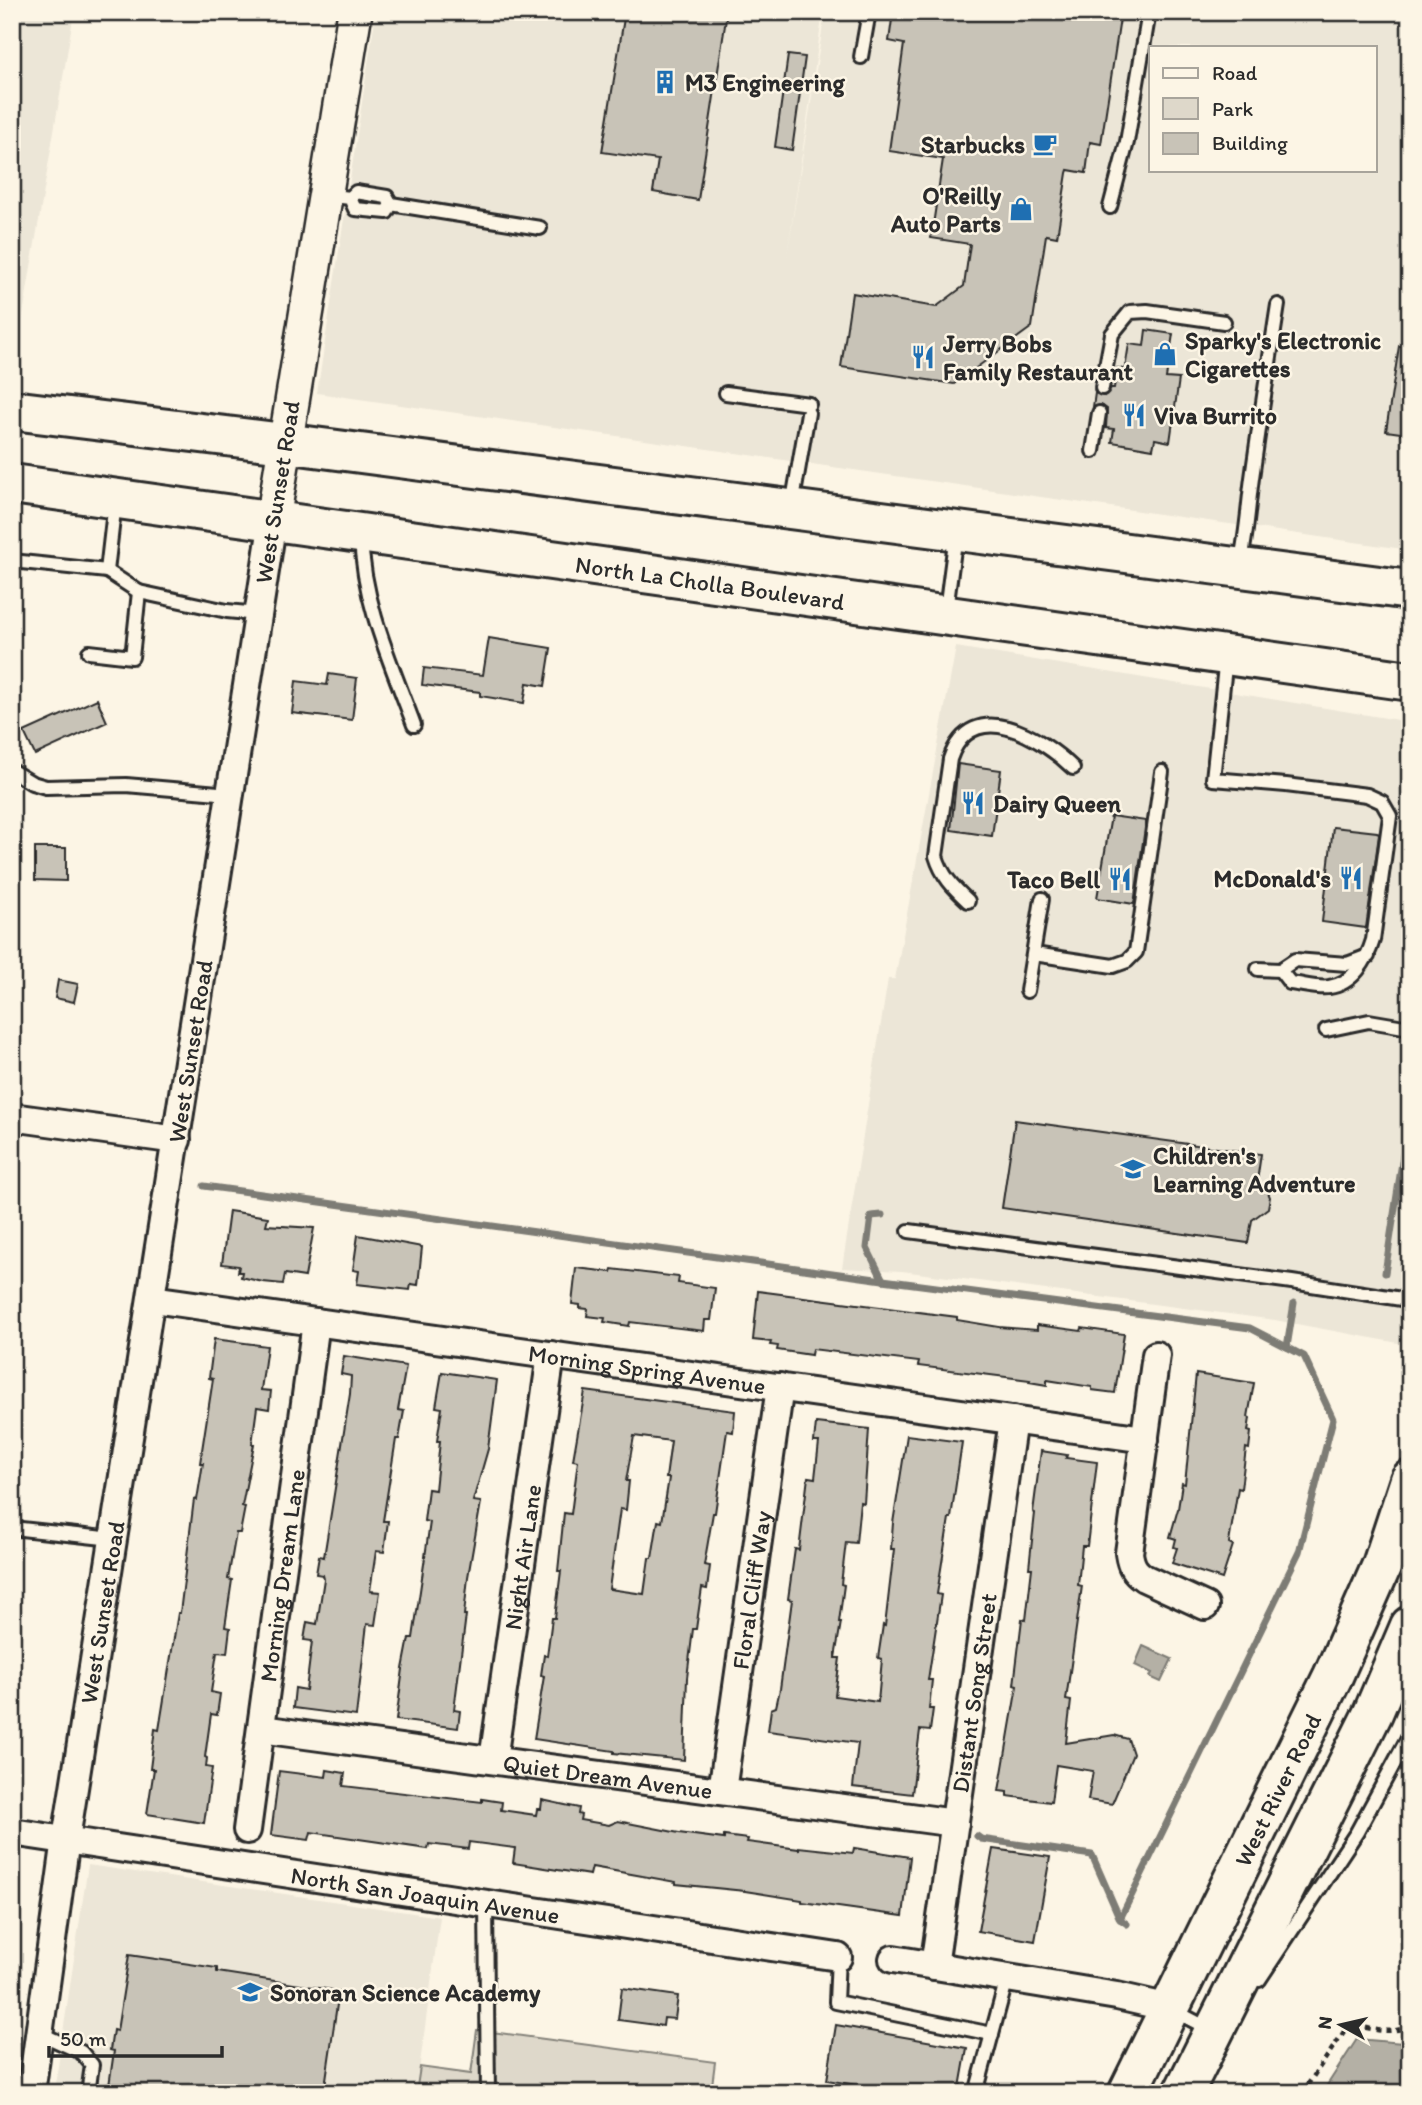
<svg xmlns="http://www.w3.org/2000/svg" width="1422" height="2105" font-family="Itim,sans-serif">
<style>
.built{fill:#ece6d7;fill-rule:evenodd}
.green{fill:#ded8ca;stroke:#84827a;stroke-width:2}
.water{fill:#b4b0a5;stroke:#7d7b74;stroke-width:2}
.lines{fill:none;stroke-linecap:round;stroke-linejoin:round}
.stream{stroke:#7d7b74;stroke-width:7}
.building{fill:#c8c3b7;stroke:#2b2b2b;stroke-width:2;fill-rule:evenodd}
.service-casing{stroke:#2b2b2b;stroke-width:18}
.minor-casing{stroke:#2b2b2b;stroke-width:32}
.tertiary-casing{stroke:#2b2b2b;stroke-width:38}
.primary-casing{stroke:#2b2b2b;stroke-width:44}
.path{stroke:#2b2b2b;stroke-width:4.5;stroke-dasharray:5 5;stroke-linecap:butt}
.service{stroke:#fcf5e5;stroke-width:12}
.minor{stroke:#fcf5e5;stroke-width:26}
.tertiary{stroke:#fcf5e5;stroke-width:33}
.primary{stroke:#fcf5e5;stroke-width:38}
.labels{text-anchor:middle;dominant-baseline:central;stroke-width:5;stroke-linejoin:round;paint-order:stroke}
.poi-label{font-size:24px;font-weight:bold;fill:#2b2b2b;stroke:#fcf5e5;text-anchor:start}
.street-label{font-size:24px;fill:#2b2b2b;stroke:#fcf5e5}
</style>
<rect width="100%" height="100%" fill="#fcf5e5"/>
<filter id="ink" filterUnits="userSpaceOnUse"><feTurbulence type="fractalNoise" baseFrequency=".0143" numOctaves="2"/><feDisplacementMap in="SourceGraphic" scale="14" xChannelSelector="R" yChannelSelector="G"/><feConvolveMatrix kernelMatrix="1 2 1 2 8 2 1 2 1" color-interpolation-filters="sRGB"/></filter>
<g filter="url(#ink)">
<g class="built">
<polygon points="12,12 74,12 16,356 12,356"/>
<path d="M376,12H823L787,256L825,12H1410V550L317,393ZM1151,47H1375V170H1151Z"/>
<polygon points="956,647 1410,722 1409,1345 1275,1320 902,1271 842,1268 888,979 895,979"/>
<polygon points="88,1865 440,1917 416,2093 54,2093"/>
</g>
<polygon class="green" points="477,2030 715,2062 711,2093 416,2093 420,2067 471,2074"/>
<g class="water">
<polygon points="1143,1646 1172,1659 1161,1682 1150,1677 1152,1673 1135,1665"/>
<polygon points="1357,2039 1403,2043 1410,2039 1410,2093 1322,2093"/>
</g>
<g class="lines">
<g class="stream">
<polyline points="204,1186 883,1280 1250,1328 1304,1356 1333,1419 1299,1552 1120,1919 1127,1924"/>
<polyline points="882,1215 871,1216 867,1248 883,1280"/>
<polyline points="1385,1273 1410,1110"/>
<polyline points="1287,1347 1294,1303"/>
<polyline points="977,1836 981,1839 1092,1855 1120,1919"/>
</g>
</g>
<g class="building">
<polygon points="625,12 727,12 698,200 653,192 658,160 602,152"/>
<polygon points="893,12 1121,12 1101,144 1090,142 1086,173 1068,170 1067,173 1057,237 1046,235 1032,327 954,384 841,367 852,293 936,307 964,286 970,244 931,238 943,159 889,151 904,44 889,41"/>
<polygon points="788,55 805,57 792,150 775,147"/>
<polygon points="1146,330 1173,334 1166,378 1179,379 1170,442 1155,439 1153,449 1112,442 1114,429 1106,428 1107,409 1101,405 1093,407 1095,393 1104,396 1111,388 1114,388 1117,368 1125,369 1129,344 1144,346"/>
<polygon points="1399,346 1410,347 1408,434 1386,431"/>
<polygon points="489,638 551,648 545,686 527,683 524,703 480,696 480,692 422,685 424,668 483,675"/>
<polygon points="329,674 357,678 352,720 292,713 296,681 327,685"/>
<polygon points="97,699 107,722 35,755 24,732"/>
<polygon points="958,764 1001,770 992,836 951,830"/>
<polygon points="1111,816 1146,821 1134,904 1097,898"/>
<polygon points="1333,827 1377,832 1379,835 1366,928 1322,922"/>
<polygon points="35,848 66,848 66,881 35,880"/>
<polygon points="58,980 78,984 74,1002 55,998"/>
<polygon points="1015,1120 1261,1154 1257,1181 1267,1190 1270,1197 1268,1208 1252,1220 1248,1243 1002,1208"/>
<polygon points="229,1211 268,1217 266,1225 314,1228 305,1277 285,1274 283,1284 263,1282 241,1277 242,1272 238,1272 239,1266 222,1264"/>
<polygon points="358,1235 422,1247 418,1285 411,1284 410,1290 357,1284 359,1271 353,1270"/>
<polygon points="576,1268 611,1272 612,1269 679,1277 678,1283 715,1288 711,1320 705,1320 704,1331 630,1322 629,1326 604,1322 605,1318 587,1316 588,1309 580,1308 580,1305 572,1304"/>
<polygon points="758,1291 926,1313 957,1317 957,1320 999,1327 1037,1330 1037,1325 1081,1331 1082,1328 1124,1334 1115,1393 1092,1390 1092,1387 1047,1380 1047,1385 1029,1382 1030,1380 918,1366 919,1362 812,1349 811,1355 777,1350 778,1346 770,1345 771,1342 753,1340"/>
<polygon points="214,1339 267,1346 261,1390 271,1391 269,1409 257,1407 252,1444 254,1444 242,1506 245,1507 240,1533 236,1533 228,1579 232,1580 225,1627 230,1628 227,1653 217,1652 211,1692 220,1694 217,1715 211,1714 205,1757 207,1758 206,1767 212,1768 204,1823 147,1814 154,1769 150,1769 155,1729 159,1730 178,1613 180,1613 194,1499 197,1500 203,1463 200,1463 213,1379 209,1378"/>
<polygon points="344,1356 406,1366 398,1410 404,1411 399,1439 396,1439 383,1521 388,1521 384,1552 376,1551 370,1591 380,1592 375,1625 367,1624 356,1716 293,1708 295,1688 306,1690 312,1641 304,1640 307,1622 317,1624 324,1579 323,1575 316,1574 319,1556 324,1557 350,1394 351,1376 341,1374"/>
<polygon points="442,1372 497,1380 488,1449 473,1501 481,1502 468,1577 464,1615 466,1615 454,1710 460,1711 458,1728 396,1720 403,1669 409,1638 413,1638 424,1564 430,1522 424,1521 428,1489 435,1490 440,1441 437,1441 442,1408 436,1407"/>
<polygon points="1196,1374 1254,1383 1248,1417 1250,1418 1248,1431 1251,1432 1249,1449 1246,1448 1241,1489 1238,1488 1229,1543 1233,1545 1222,1579 1172,1563 1177,1548 1174,1547 1176,1539 1170,1537 1178,1509 1182,1483 1185,1484"/>
<path d="M585,1391L735,1411L733,1432L727,1431L715,1513H713L704,1565L710,1566L707,1589L702,1588L696,1629H693L687,1678L684,1760L614,1753V1751L534,1739L544,1676L541,1675L544,1655L547,1656L552,1618H555L561,1571H558L564,1513L571,1514L578,1461L573,1460ZM634,1436L671,1441L666,1478H669L662,1522L658,1521L652,1558H649L644,1594L609,1589L620,1509L626,1510L629,1481H626Z"/>
<polygon points="816,1423 869,1429 864,1503 860,1502 856,1543 846,1542 841,1584 844,1585 839,1622 841,1622 835,1658 840,1658 835,1696 878,1702 882,1659 878,1658 883,1625 885,1626 894,1549 891,1549 893,1523 907,1435 962,1442 951,1518 949,1518 937,1594 941,1595 928,1680 932,1680 929,1709 933,1709 930,1731 920,1730 912,1794 853,1787 858,1743 768,1731 771,1709 776,1707 780,1689 792,1600 788,1599 795,1549 799,1550 808,1477 815,1478 819,1442 814,1442"/>
<polygon points="1041,1451 1067,1455 1066,1458 1097,1462 1087,1546 1082,1546 1078,1585 1082,1586 1066,1700 1071,1701 1066,1743 1114,1735 1128,1739 1133,1754 1112,1804 1088,1800 1093,1771 1056,1765 1051,1802 1007,1796 1007,1792 999,1791 1017,1686 1014,1685 1022,1619 1026,1620 1032,1568 1029,1568 1035,1513 1033,1512"/>
<polygon points="327,1770 345,1773 343,1786 482,1802 482,1799 502,1802 501,1810 536,1815 537,1809 541,1809 542,1800 579,1808 578,1814 581,1815 580,1820 609,1825 618,1821 679,1833 724,1839 724,1836 748,1839 747,1842 799,1849 799,1847 853,1853 854,1848 910,1857 903,1916 802,1902 802,1900 745,1891 676,1884 676,1882 592,1867 590,1875 513,1863 515,1848 469,1842 468,1849 429,1844 428,1849 311,1832 309,1840 271,1835 279,1771 326,1777"/>
<polygon points="993,1849 1050,1857 1035,1941 978,1931"/>
<polygon points="129,1955 217,1968 217,1972 339,1991 324,2093 108,2093 114,2051 110,2050 113,2030 117,2031"/>
<polygon points="622,1988 678,1996 675,2019 664,2018 663,2026 618,2020"/>
<polygon points="836,2025 967,2048 959,2093 903,2093 827,2080"/>
</g>
<g class="lines">
<g class="service-casing">
<g id="service">
<polyline points="861,57 869,12"/>
<polyline points="326,195 350,198 356,192 387,197 391,204 387,212 355,209 350,198"/>
<polyline points="391,204 540,228"/>
<polyline points="1110,207 1127,142 1149,12"/>
<polyline points="1102,388 1112,334 1130,312 1147,311 1224,322"/>
<polyline points="726,393 809,404"/>
<polyline points="1093,451 1099,413"/>
<polyline points="792,506 808,413"/>
<path d="M361,536C363,603 391,663 414,725"/>
<polyline points="12,561 107,571 115,502"/>
<path d="M1240,564C1247,535 1248,507 1252,478C1260,420 1269,363 1278,305"/>
<polyline points="139,592 227,611 258,614"/>
<polyline points="946,610 956,534"/>
<polyline points="89,652 132,657 139,592 107,571"/>
<path d="M1226,657L1213,779L1286,785L1367,795L1382,802L1390,816L1373,940C1367,960 1353,984 1329,987C1318,989 1302,984 1290,983L1280,970"/>
<polyline points="12,771 32,783 46,787 126,785 230,794"/>
<path d="M968,901C953,887 942,876 936,856L950,759C972,695 1041,737 1073,768"/>
<polyline points="1034,954 1113,966 1127,961 1136,952 1162,772"/>
<polyline points="1258,969 1280,970 1295,960 1347,964 1368,956"/>
<polyline points="1027,991 1042,899"/>
<polyline points="1326,1030 1369,1021 1410,1028"/>
<polyline points="909,1231 1292,1282 1408,1300"/>
<polyline points="12,1528 113,1539"/>
<polyline points="486,1904 488,2093"/>
<polyline points="838,1957 836,2002 992,2034"/>
<polyline points="1259,1980 1357,1832 1410,1734"/>
<polyline points="1173,2010 1209,2029"/>
<polyline points="39,2033 81,2052 92,2065 88,2093"/>
<polyline points="976,2093 1007,1978"/>
</g>
</g>
<g class="minor-casing">
<g id="minor">
<polyline points="12,1117 177,1140"/>
<path id="s1" d="M152,1299L1145,1439"/>
<path d="M1156,1355L1129,1553C1131,1566 1134,1571 1144,1578L1205,1606"/>
<path id="s2" d="M261,1729L955,1823"/>
<path id="s3" d="M493,1760L551,1355"/>
<path id="s4" d="M722,1791L780,1387"/>
<path id="s5" d="M247,1830L316,1322"/>
<path id="s6" d="M12,1832L838,1957"/>
<polyline points="893,1959 1117,1996 1170,2008"/>
<path id="s7" d="M934,1966L1013,1420"/>
<path id="s8" d="M31,2093L66,1839L273,520"/>
</g>
</g>
<g class="tertiary-casing">
<polyline id="tertiary" points="273,520 355,12"/>
</g>
<g class="primary-casing">
<g id="primary">
<polyline points="12,410 284,443 1410,590"/>
<path id="s9" d="M12,484L1410,681"/>
<path id="s10" d="M1128,2093L1333,1676L1382,1565L1410,1480"/>
<polyline points="1183,2093 1373,1713 1410,1626"/>
</g>
</g>
<path class="path" d="M1302,2093L1345,2030L1351,2024C1372,2029 1390,2036 1410,2025"/>
<use href="#service" class="service"/>
<use href="#minor" class="minor"/>
<use href="#tertiary" class="tertiary"/>
<use href="#primary" class="primary"/>
</g>
</g>
<defs>
<g id="building-bare" transform="scale(1.89)"><path d="M-4-6H4V6H1V3H-1V6H-4ZM-2.5-4.3h1.7v1.8h-1.7ZM.8-4.3h1.7v1.8H.8ZM-2.5-1h1.7V.8h-1.7ZM.8-1h1.7V.8H.8Z" fill="#1f6fb2" stroke="#fcf5e5" stroke-width="2.5" paint-order="stroke"/></g>
<g id="cafe-bare" transform="scale(1.89)"><path d="M-5.5-4.5H6V0H3Q3 3.5 0 3.5H-2.5Q-5.5 3.5-5.5 0ZM3-3.2v2h1.7v-2ZM-6 4.5H4V6H-6Z" fill="#1f6fb2" stroke="#fcf5e5" stroke-width="2.5" paint-order="stroke"/></g>
<g id="shop-bare" transform="scale(1.89)"><path d="M-5-2.5h2.3a2.7 3.5 0 0 1 5.4 0H5L5.5 6h-11ZM-1.5-2.5h3a1.5 2.3 0 0 0-3 0Z" fill="#1f6fb2" stroke="#fcf5e5" stroke-width="2.5" paint-order="stroke"/></g>
<g id="restaurant-bare" transform="scale(1.89)"><path d="M-5-6h1v4h1v-4h1v4h1v-4h1v5L-1.5 .5V6h-2V.5L-5-1ZM5-6V6H3V1.5H1.5Q1.5-4 5-6Z" fill="#1f6fb2" stroke="#fcf5e5" stroke-width="2.5" paint-order="stroke"/></g>
<g id="school-bare" transform="scale(1.89)"><path d="M0-5L7-2L0 1L-7-2ZM-4 1L0 2.5L4 1V4Q0 6-4 4Z" fill="#1f6fb2" stroke="#fcf5e5" stroke-width="2.5" paint-order="stroke"/></g>
</defs>
<g fill-rule="evenodd">
<use href="#building-bare" x="665" y="82"/>
<use href="#cafe-bare" x="1045" y="144"/>
<use href="#shop-bare" x="1021" y="209"/>
<use href="#shop-bare" x="1165" y="354"/>
<use href="#restaurant-bare" x="923" y="357"/>
<use href="#restaurant-bare" x="1134" y="415"/>
<use href="#restaurant-bare" x="973" y="803"/>
<use href="#restaurant-bare" x="1351" y="878"/>
<use href="#restaurant-bare" x="1120" y="879"/>
<use href="#school-bare" x="1133" y="1169"/>
<use href="#school-bare" x="250" y="1992"/>
</g>
<g class="labels">
<g class="poi-label">
<text x="685" y="82">M3 Engineering</text>
<text x="1025" y="144" text-anchor="end">Starbucks</text>
<text x="1001" y="195" text-anchor="end">O'Reilly<tspan x="1001" dy="28">Auto Parts</tspan></text>
<text x="1185" y="340">Sparky's Electronic<tspan x="1185" dy="28">Cigarettes</tspan></text>
<text x="943" y="343">Jerry Bobs<tspan x="943" dy="28">Family Restaurant</tspan></text>
<text x="1154" y="415">Viva Burrito</text>
<text x="993" y="803">Dairy Queen</text>
<text x="1331" y="878" text-anchor="end">McDonald's</text>
<text x="1100" y="879" text-anchor="end">Taco Bell</text>
<text x="1153" y="1155">Children's<tspan x="1153" dy="28">Learning Adventure</tspan></text>
<text x="270" y="1992">Sonoran Science Academy</text>
</g>
<g class="street-label">
<text transform="translate(277 492) rotate(-81)">West Sunset Road</text>
<text stroke="none"><textPath href="#s9" startOffset="705">North La Cholla Boulevard</textPath></text>
<text stroke="none"><textPath href="#s8" startOffset="1054">West Sunset Road</textPath></text>
<text stroke="none"><textPath href="#s1" startOffset="500">Morning Spring Avenue</textPath></text>
<text stroke="none"><textPath href="#s3" startOffset="205">Night Air Lane</textPath></text>
<text stroke="none"><textPath href="#s5" startOffset="257">Morning Dream Lane</textPath></text>
<text stroke="none"><textPath href="#s4" startOffset="203">Floral Cliff Way</textPath></text>
<text stroke="none"><textPath href="#s8" startOffset="486">West Sunset Road</textPath></text>
<text stroke="none"><textPath href="#s7" startOffset="276">Distant Song Street</textPath></text>
<text stroke="none"><textPath href="#s2" startOffset="350">Quiet Dream Avenue</textPath></text>
<text stroke="none"><textPath href="#s10" startOffset="338">West River Road</textPath></text>
<text stroke="none"><textPath href="#s6" startOffset="418">North San Joaquin Avenue</textPath></text>
</g>
</g>
<rect width="1422" height="2105" fill="none" stroke="#fcf5e5" stroke-width="42"/>
<rect x="21" y="21" width="1380" height="2063" fill="none" stroke="#2b2b2b" stroke-width="2.5" filter="url(#ink)"/>
<rect x="1149" y="46" width="228" height="126" fill="#fcf5e5" stroke="#a8a49b" stroke-width="2"/>
<rect x="1163" y="68" width="35" height="10" fill="#fcf5e5" stroke="#a8a49b" stroke-width="2"/>
<text x="1212" y="80" font-size="21" fill="#2b2b2b">Road</text>
<rect x="1163" y="98" width="35" height="21" fill="#ded8ca" stroke="#a8a49b" stroke-width="2"/>
<text x="1212" y="116" font-size="21" fill="#2b2b2b">Park</text>
<rect x="1163" y="133" width="35" height="21" fill="#c8c3b7" stroke="#a8a49b" stroke-width="2"/>
<text x="1212" y="150" font-size="21" fill="#2b2b2b">Building</text>
<g transform="translate(1341 2025) rotate(278)" stroke="#fcf5e5" stroke-width="5" paint-order="stroke">
<path d="M0-5L12 26L0 18L-12 26Z" fill="#2b2b2b"/>
<text y="-10" font-size="19" font-weight="bold" text-anchor="middle" fill="#2b2b2b">N</text>
</g>
<path d="M49 2046v10h173v-10" fill="none" stroke="#2b2b2b" stroke-width="3.5"/>
<text x="60" y="2046" font-size="21" fill="#2b2b2b" stroke="#fcf5e5" stroke-width="5" paint-order="stroke">50 m</text>
</svg>
